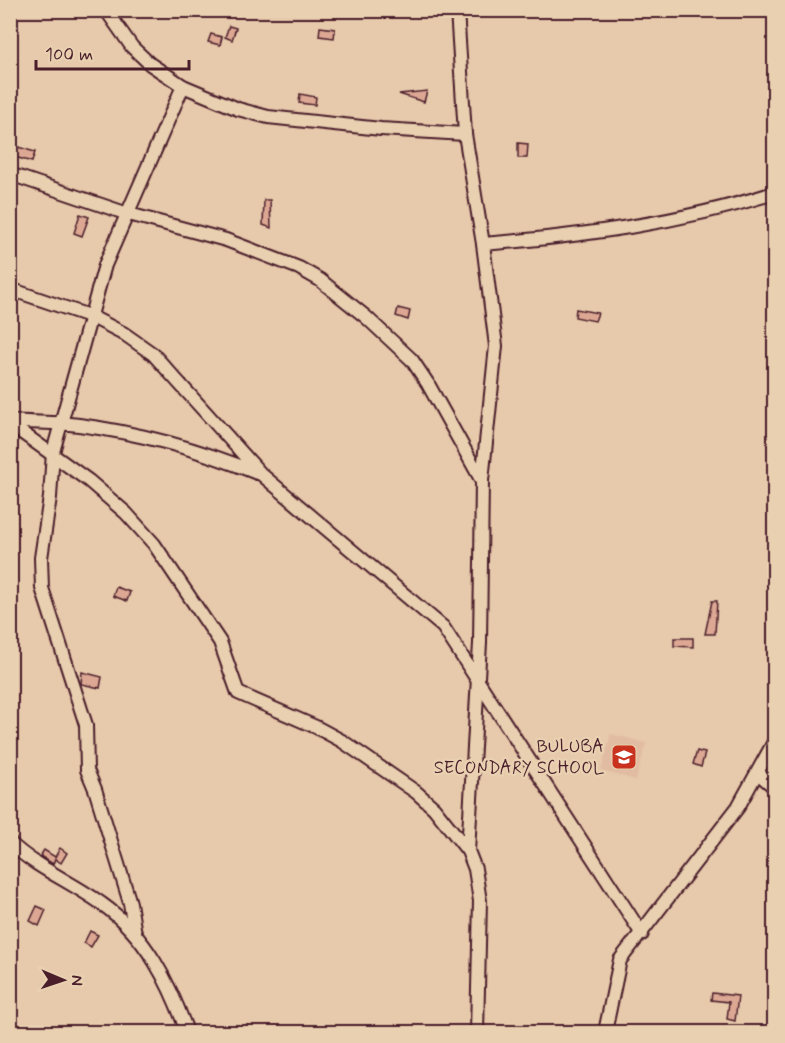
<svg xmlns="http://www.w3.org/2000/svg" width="785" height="1043" font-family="Mynerve,sans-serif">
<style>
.built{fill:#e1bca2}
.building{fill:#dda893;stroke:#4a1f2b;stroke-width:1.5}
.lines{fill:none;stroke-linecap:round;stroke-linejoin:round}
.street-casing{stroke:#4a1f2b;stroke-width:16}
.street{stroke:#e8d0b0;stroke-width:12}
.labels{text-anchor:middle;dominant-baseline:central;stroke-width:5;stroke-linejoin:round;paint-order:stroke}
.poi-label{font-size:18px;fill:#4a1f2b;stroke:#e8d0b0;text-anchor:end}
</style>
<rect width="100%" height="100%" fill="#e7c9ab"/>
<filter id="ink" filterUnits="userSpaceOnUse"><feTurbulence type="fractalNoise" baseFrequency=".0167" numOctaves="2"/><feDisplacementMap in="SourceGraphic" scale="12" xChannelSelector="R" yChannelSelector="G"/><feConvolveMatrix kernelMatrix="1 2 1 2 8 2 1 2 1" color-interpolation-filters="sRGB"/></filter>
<g filter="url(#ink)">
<polygon class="built" points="611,734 646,743 636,780 601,771"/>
<g class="building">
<polygon points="229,26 236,28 232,40 225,37"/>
<polygon points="320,27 335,29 334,38 319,36"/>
<polygon points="211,34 222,37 220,45 208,42"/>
<polygon points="427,91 424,102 399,94"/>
<polygon points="300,94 316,97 315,105 299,103"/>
<polygon points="518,143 528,144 527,158 518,158"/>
<polygon points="18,147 35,152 32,162 15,157"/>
<polygon points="264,200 270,200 271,228 263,225"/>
<polygon points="80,214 89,217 82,236 74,233"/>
<polygon points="398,308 410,311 408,320 396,316"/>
<polygon points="576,309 598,313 595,321 575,317"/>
<polygon points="116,587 130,592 127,601 113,596"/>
<polygon points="712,601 717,601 715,634 705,634"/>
<polygon points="674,638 693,638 693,647 674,646"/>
<polygon points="82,672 102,677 100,688 81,684"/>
<polygon points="697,751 705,753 701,767 693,764"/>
<polygon points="60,848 67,853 61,863 55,859 53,864 40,856 44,850 55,857"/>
<polygon points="37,906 46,910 39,926 30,921"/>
<polygon points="90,931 98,935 91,947 84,943"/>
<polygon points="712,993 738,996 735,1021 727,1019 729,1002 711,1000"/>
</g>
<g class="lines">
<g class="street-casing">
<g id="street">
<polyline points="106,10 132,47 150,64 183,86 238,109 268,117 381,129 465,134"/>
<polyline points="457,10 465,134 483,244 496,346 482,481 480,643 468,851"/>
<polyline points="10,174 125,213 226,240 299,268 320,280 366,317 412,360 428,384 482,481"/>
<path d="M483,244C582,236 680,223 774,193"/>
<polyline points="10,289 92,317 123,333 153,354 261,474 443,627 642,934"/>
<path d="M10,421C33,423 57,422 79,425C140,433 201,450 257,473"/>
<polyline points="10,424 89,481 126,513 154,544 220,642 238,693 316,727 342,741 416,792 434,808 468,851 475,869 480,901 477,1032"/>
<polyline points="758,773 774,787"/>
<path d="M10,843C38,869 72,882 102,904C146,935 170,984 187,1032"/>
<polyline points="135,934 130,903 95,789 87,770 86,725 42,588 41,558 50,497 53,452 105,265 183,86"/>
<polyline points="605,1032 620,960 738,807 774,742"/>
</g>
</g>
<use href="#street" class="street"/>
</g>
</g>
<defs>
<g id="school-square" transform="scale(1.35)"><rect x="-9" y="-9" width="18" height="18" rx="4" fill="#c8321e" stroke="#e8d0b0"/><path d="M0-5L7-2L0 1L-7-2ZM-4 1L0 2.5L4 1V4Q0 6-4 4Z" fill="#fff"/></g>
</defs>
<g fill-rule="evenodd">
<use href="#school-square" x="624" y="757"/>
</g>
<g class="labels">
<g class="poi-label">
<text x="604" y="747">BULUBA<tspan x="604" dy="21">SECONDARY SCHOOL</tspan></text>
</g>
</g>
<rect width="785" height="1043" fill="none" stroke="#e8d0b0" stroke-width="36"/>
<rect x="18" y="18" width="749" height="1007" fill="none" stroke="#4a1f2b" stroke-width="2" filter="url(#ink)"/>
<g transform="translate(63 980) rotate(92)" stroke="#e8d0b0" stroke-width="4.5" paint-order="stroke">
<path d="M0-4.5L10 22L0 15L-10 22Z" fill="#4a1f2b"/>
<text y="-9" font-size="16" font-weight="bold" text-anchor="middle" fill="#4a1f2b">N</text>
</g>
<path d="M36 60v9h153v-9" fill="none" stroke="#4a1f2b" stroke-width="3"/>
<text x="45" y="60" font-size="18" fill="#4a1f2b" stroke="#e8d0b0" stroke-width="4.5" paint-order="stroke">100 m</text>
</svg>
